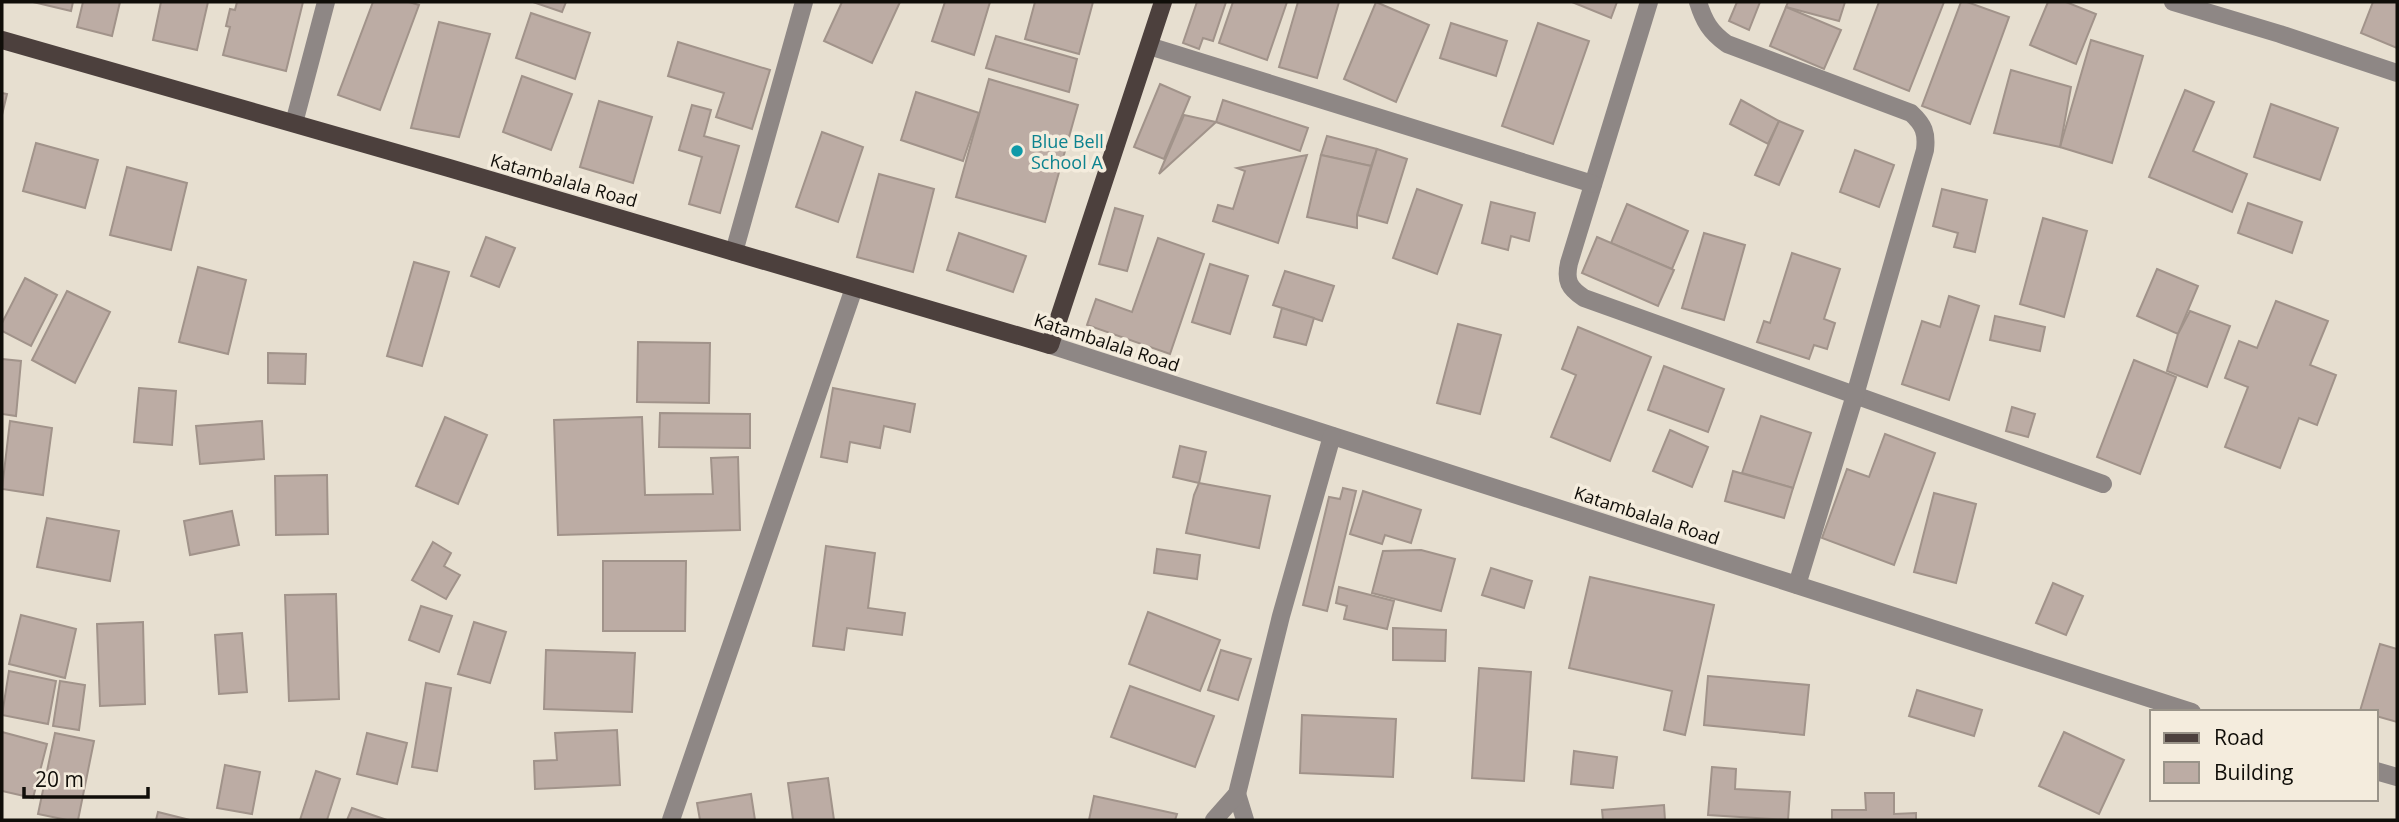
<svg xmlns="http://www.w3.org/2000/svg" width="2399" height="822" font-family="'Open Sans',sans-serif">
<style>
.building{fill:#bcaca4;stroke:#a1938a;stroke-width:2}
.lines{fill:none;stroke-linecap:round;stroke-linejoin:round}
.minor{stroke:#8e8785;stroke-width:18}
.major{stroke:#4c403d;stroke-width:18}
.culture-dot{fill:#0f9aa8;stroke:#f4ecdd;stroke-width:2.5}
.labels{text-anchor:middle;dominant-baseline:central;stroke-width:7;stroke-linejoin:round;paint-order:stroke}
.culture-label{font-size:18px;fill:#0d838f;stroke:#f4ecdd;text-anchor:start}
.street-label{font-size:18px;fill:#100e09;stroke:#f4ecdd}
</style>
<rect width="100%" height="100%" fill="#e7dfd0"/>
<g class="building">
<polygon points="33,2 73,2 71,11"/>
<polygon points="83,2 120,2 112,36 77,27"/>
<polygon points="161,2 208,2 197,50 153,40"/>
<polygon points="237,2 303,2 286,71 223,55 230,27 226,26 230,9 235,10"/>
<polygon points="373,2 409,2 419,5 380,110 338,95"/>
<polygon points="533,2 566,2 562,12"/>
<polygon points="842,2 900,2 872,63 824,41"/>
<polygon points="945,2 990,2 974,55 932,41"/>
<polygon points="1035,2 1093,2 1079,54 1025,39"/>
<polygon points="1197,2 1226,2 1213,41 1203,38 1199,49 1183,43"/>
<polygon points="1233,2 1287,2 1267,60 1219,43"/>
<polygon points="1298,2 1339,2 1317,78 1279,67"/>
<polygon points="1376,2 1429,25 1396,102 1344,79"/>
<polygon points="1572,2 1617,2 1611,18"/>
<polygon points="1737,2 1760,2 1749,30 1729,21"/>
<polygon points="1788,2 1845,2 1839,21 1786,7"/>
<polygon points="1879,2 1944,2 1909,91 1854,69"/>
<polygon points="1961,2 1967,2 2009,17 1970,124 1922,106"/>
<polygon points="2048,2 2066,2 2096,14 2076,64 2030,45"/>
<polygon points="2373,2 2397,2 2397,48 2361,33"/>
<polygon points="1786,7 1841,30 1824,69 1770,46"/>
<polygon points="531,13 590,33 575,79 516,58"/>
<polygon points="439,22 490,34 459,137 411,128"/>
<polygon points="1451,23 1507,41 1496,76 1440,58"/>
<polygon points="1538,23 1589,41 1553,144 1502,126"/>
<polygon points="996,36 1077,59 1069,92 986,68"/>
<polygon points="2091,40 2143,56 2112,163 2060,147"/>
<polygon points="678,42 770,70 752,129 716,117 724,93 668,76"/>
<polygon points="2011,70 2071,87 2060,147 1994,133"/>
<polygon points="522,76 572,94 551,150 503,132"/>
<polygon points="989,79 1078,105 1045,222 956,197"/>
<polygon points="1160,84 1190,97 1164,159 1134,147"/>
<polygon points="2185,90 2214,102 2193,151 2247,174 2232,212 2149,177"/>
<polygon points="916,92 979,113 963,161 901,140"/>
<polygon points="2,93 7,94 2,115"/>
<polygon points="1223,100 1308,128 1300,151 1216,122"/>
<polygon points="1741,100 1779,121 1768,144 1730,124"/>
<polygon points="599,101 652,117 633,183 580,167"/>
<polygon points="2271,104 2338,128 2320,180 2254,157"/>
<polygon points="692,105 711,110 704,136 739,146 720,213 689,204 702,157 679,150"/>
<polygon points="1184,115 1216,122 1159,174"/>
<polygon points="1779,121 1803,131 1779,185 1755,175"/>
<polygon points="822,132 863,147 838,222 796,207"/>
<polygon points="1327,136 1377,149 1371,166 1321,155"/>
<polygon points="36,143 98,160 85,208 23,191"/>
<polygon points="1377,149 1407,159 1387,223 1357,215"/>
<polygon points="1855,150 1894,165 1879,207 1840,192"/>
<polygon points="1307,155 1278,243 1213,221 1218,205 1233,209 1245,171 1237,168"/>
<polygon points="1321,155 1371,166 1357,215 1357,228 1307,217"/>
<polygon points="127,167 187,183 171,250 110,235"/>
<polygon points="879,174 934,189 913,272 857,257"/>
<polygon points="1417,189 1462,205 1437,274 1393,258"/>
<polygon points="1942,189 1987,200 1975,252 1954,247 1958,233 1933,226"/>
<polygon points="1491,202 1535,213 1529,241 1511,236 1508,250 1482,243"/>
<polygon points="2248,203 2302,222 2292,253 2238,233"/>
<polygon points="1627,204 1688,231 1672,269 1611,243"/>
<polygon points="1115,208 1143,216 1127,271 1099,264"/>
<polygon points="2043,218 2087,231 2064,317 2020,304"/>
<polygon points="959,233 1026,256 1013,292 947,270"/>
<polygon points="1704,233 1745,245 1724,320 1682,308"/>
<polygon points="486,237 515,248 499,287 471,276"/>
<polygon points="1597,237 1674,270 1658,306 1582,273"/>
<polygon points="1158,238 1204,254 1170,354 1087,325 1096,299 1132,312"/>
<polygon points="1792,253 1840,269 1824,319 1835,323 1827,349 1814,345 1809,359 1757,342 1764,321 1770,323"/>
<polygon points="414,262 449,272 422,366 387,356"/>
<polygon points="1210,264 1248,276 1230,334 1192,322"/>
<polygon points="198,267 246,280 228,354 179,342"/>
<polygon points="2157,269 2198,286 2178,334 2137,316"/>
<polygon points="1285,271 1334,286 1322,321 1273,305"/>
<polygon points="25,278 57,295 31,346 2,331 2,323"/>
<polygon points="67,291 110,312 75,383 32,360"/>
<polygon points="1949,296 1979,306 1949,400 1902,384 1922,321 1940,327"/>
<polygon points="2276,301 2328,321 2310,365 2336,375 2317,425 2299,418 2280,468 2225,447 2248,387 2225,378 2239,341 2257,348"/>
<polygon points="1282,308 1314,318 1306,345 1274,337"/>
<polygon points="2190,311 2230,326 2207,387 2167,371 2178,334"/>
<polygon points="1995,316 2045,327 2040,351 1990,340"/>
<polygon points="1458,324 1501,335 1480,414 1437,403"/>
<polygon points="1578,327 1651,357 1610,461 1551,437 1576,375 1562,369"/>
<polygon points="638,342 710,343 709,403 637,402"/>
<polygon points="268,353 306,354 305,384 268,383"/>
<polygon points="2,359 21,361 16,416 2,414"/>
<polygon points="2134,360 2176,377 2140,474 2097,457"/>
<polygon points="1664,366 1724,389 1708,432 1648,410"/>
<polygon points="139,388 176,391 172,445 134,442"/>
<polygon points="833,388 915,404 910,432 884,426 880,448 850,442 847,462 821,457"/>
<polygon points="2012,407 2035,414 2028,437 2006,431"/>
<polygon points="660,413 750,414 750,448 659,447"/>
<polygon points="1761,416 1811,433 1793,488 1742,473"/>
<polygon points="445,417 487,435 458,504 416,486"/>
<polygon points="642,417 645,495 713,494 711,458 738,457 740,530 558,535 554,420"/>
<polygon points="10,421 52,428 43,495 2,489"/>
<polygon points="262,421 264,459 200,464 196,426"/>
<polygon points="1670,430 1708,447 1692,487 1653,471"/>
<polygon points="1885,434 1935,453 1894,565 1822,538 1847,469 1869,477"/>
<polygon points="1180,446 1206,452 1199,483 1173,477"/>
<polygon points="1733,471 1793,488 1784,518 1725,501"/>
<polygon points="327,475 328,534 276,535 275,476"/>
<polygon points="1199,483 1270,496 1259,548 1186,533 1194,495"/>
<polygon points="1343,488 1356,491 1327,611 1303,605 1329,497 1340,499"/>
<polygon points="1363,491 1421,510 1411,543 1385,535 1382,544 1350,534"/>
<polygon points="1934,493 1976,504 1956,583 1914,572"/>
<polygon points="232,511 239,545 190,555 184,521"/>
<polygon points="47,518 119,531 110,581 37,567"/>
<polygon points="433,542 451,553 444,566 460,575 446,599 412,580"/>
<polygon points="826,546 875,553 868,608 905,613 902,635 847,628 844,650 813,646"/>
<polygon points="1157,549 1200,555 1197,579 1154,573"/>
<polygon points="1421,550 1455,559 1441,611 1372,593 1383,551"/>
<polygon points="603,561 686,561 685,631 603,631"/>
<polygon points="1491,568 1532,581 1524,608 1482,595"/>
<polygon points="1590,577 1714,605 1685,735 1664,730 1672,691 1569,668"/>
<polygon points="2053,583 2083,596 2066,635 2036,623"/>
<polygon points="1339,587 1394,601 1387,629 1344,619 1347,606 1336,603"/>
<polygon points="336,594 339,699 289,701 285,595"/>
<polygon points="421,606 452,616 439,652 409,640"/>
<polygon points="1148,612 1220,640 1200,691 1129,664"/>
<polygon points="21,615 76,629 65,678 9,664"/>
<polygon points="143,622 145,704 100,706 97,624"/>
<polygon points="474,622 506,632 490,683 458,674"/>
<polygon points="1393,628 1446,630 1445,661 1393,660"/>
<polygon points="242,633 247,692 219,694 215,635"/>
<polygon points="2380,644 2397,649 2397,722 2376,716 2376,712 2360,711"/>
<polygon points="546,650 635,653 632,712 544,709"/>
<polygon points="1221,650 1251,659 1238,700 1208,690"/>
<polygon points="1479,668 1531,672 1524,781 1472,778"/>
<polygon points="9,671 56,681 48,724 2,715"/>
<polygon points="1708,676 1809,685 1804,735 1704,725"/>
<polygon points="60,681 85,685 79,730 53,726"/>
<polygon points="426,683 451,688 437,771 412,767"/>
<polygon points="1130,686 1214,716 1195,767 1111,737"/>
<polygon points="1917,690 1982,710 1974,736 1909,716"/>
<polygon points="1302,715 1396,719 1393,777 1300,773"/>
<polygon points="617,730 620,785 535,789 534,761 557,760 555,733"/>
<polygon points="2,732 47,744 33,798 2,791"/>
<polygon points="2064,732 2124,760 2099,814 2039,786"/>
<polygon points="55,733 94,741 78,820 67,820 38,814"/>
<polygon points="367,733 407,743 397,784 357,774"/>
<polygon points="1574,751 1617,757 1613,788 1571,784"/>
<polygon points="225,765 260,772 252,814 217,808"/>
<polygon points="1712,767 1736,769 1735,789 1790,792 1788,820 1708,815"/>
<polygon points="316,771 340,779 327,820 300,820"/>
<polygon points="828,778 834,820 793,820 788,783"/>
<polygon points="1865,793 1894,793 1894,814 1916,813 1916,820 1832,820 1832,810 1866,810"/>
<polygon points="751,794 755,820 700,820 697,803"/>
<polygon points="1094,796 1177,814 1175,820 1089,820"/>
<polygon points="1664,805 1665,820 1603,820 1602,810"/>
<polygon points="352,808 387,820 347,820"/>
<polygon points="158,812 190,820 156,820"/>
</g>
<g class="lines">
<g class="minor">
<path d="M1649,2L1569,263C1565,281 1569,288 1584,298L2103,484"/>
<path d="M1698,2C1704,21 1710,32 1727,44L1911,113C1924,125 1927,133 1925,150L1855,395L1797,585"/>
<polyline points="2173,2 2280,34 2397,73"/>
<polyline points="1149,46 1593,184"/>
<polyline points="294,123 326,2"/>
<polyline points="734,252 804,2"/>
<polyline points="1050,345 2192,712"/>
<polyline points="2376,771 2397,777"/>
<polyline points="1237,794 1245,820"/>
<polyline points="671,820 854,288"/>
<polyline points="1214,820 1237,794 1281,616 1332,436"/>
</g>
<polyline class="major" points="2,40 449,168 1050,345 1163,2"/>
</g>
<circle class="culture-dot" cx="1017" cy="151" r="7"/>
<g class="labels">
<g class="culture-label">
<text x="1031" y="141">Blue Bell<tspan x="1031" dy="21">School A</tspan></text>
</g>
<g class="street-label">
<text transform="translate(564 180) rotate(16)">Katambalala Road</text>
<text transform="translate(1107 342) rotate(18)">Katambalala Road</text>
<text transform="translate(1647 515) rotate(18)">Katambalala Road</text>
</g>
</g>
<rect width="2399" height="822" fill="none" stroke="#100e09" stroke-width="7"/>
<rect x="2150" y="710" width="228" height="91" fill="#f4ecdd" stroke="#999388" stroke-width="2"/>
<rect x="2164" y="733" width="35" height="10" fill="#4c403d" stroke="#999388" stroke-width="2"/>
<text x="2214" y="745" font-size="21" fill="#100e09">Road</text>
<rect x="2164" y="762" width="35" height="21" fill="#bcaca4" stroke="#999388" stroke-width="2"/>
<text x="2214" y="780" font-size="21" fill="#100e09">Building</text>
<path d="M24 787v10h124v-10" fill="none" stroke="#100e09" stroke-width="3.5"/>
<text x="35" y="787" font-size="21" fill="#100e09" stroke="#f4ecdd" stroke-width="5" paint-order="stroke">20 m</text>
</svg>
